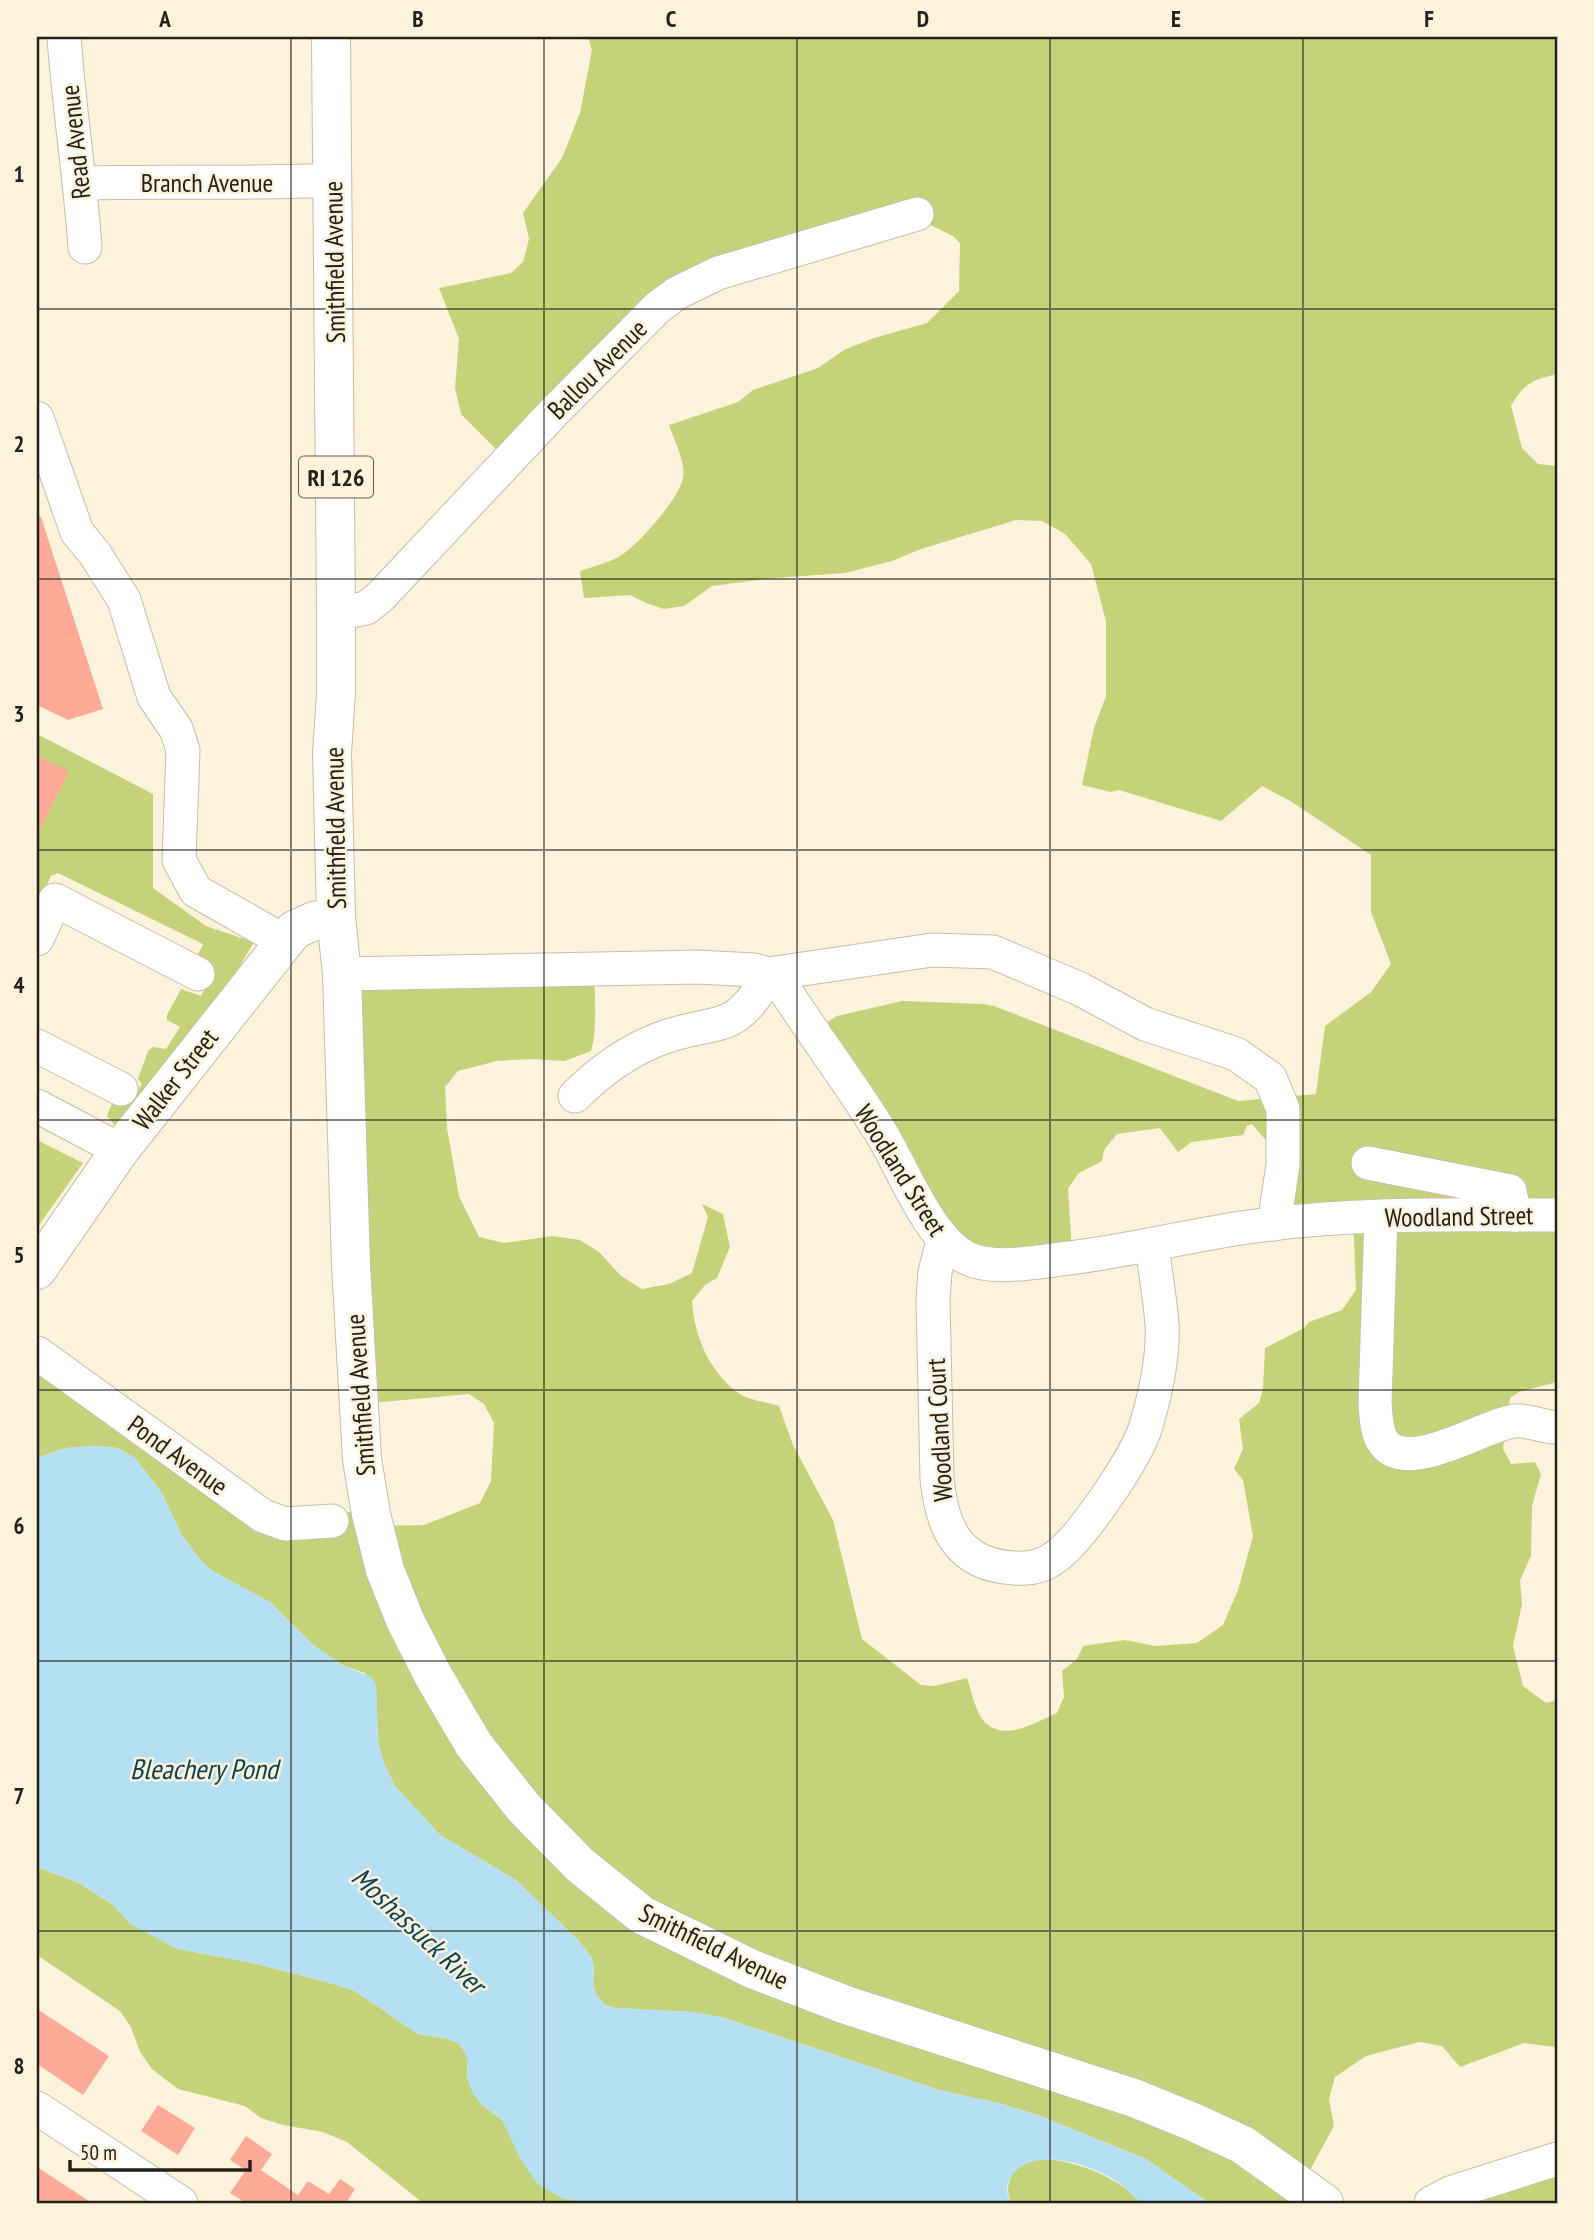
<svg xmlns="http://www.w3.org/2000/svg" width="1594" height="2240" font-family="'PT Sans Narrow',sans-serif">
<style>
.green{fill:#c4d379}
.water{fill:#b5dff2}
.building{fill:#feaa98}
.lines{fill:none;stroke-linecap:round;stroke-linejoin:round}
.minor-casing{stroke:#c7bda8;stroke-width:35}
.major-casing{stroke:#c7bda8;stroke-width:40}
.minor{stroke:#fff;stroke-width:33}
.major{stroke:#fff;stroke-width:38}
.grid{fill:none;stroke:#242119;stroke-width:2;stroke-opacity:0.55}
.labels{text-anchor:middle;dominant-baseline:central;stroke-width:5;stroke-linejoin:round;paint-order:stroke}
.shield{fill:#fdf2dc;stroke:#656054;stroke-width:2}
.shield-label{font-size:24px;font-weight:bold;fill:#242119}
.street-label{font-size:26px;fill:#242119;stroke:#fdf2dc}
.water-label{font-size:28px;font-style:italic;fill:#0b4356;stroke:#fdf2dc}
.neatline{fill:none;stroke:#242119;stroke-width:2.5}
.grid-label{font-size:23px;text-anchor:middle;font-weight:bold;fill:#242119}
</style>
<rect width="100%" height="100%" fill="#fdf2dc"/>
<g class="green">
<path d="M588,37H1557V374C1532,380 1524,383 1511,406L1522,448L1538,464L1557,466V1382L1519,1392L1510,1398L1503,1449L1511,1464L1535,1462L1541,1474L1532,1506L1531,1556L1520,1580L1522,1604L1513,1646L1523,1686L1546,1703L1557,1700V2045L1555,2047L1524,2043L1460,2067L1442,2046L1419,2042L1366,2056L1335,2077L1329,2099L1334,2126L1305,2179L1337,2203H1209L1146,2159L1038,2115L1002,2104L939,2090L721,2017L692,2012L614,2008L604,2004L596,1994L593,1985L594,1966L579,1941L516,1880L440,1835L395,1786L384,1764L378,1741L376,1686L365,1673L344,1666L313,1645L270,1602L214,1572L201,1561L181,1534L162,1493L135,1458L118,1448L94,1446L66,1448L37,1458V1348L159,1439L307,1525L359,1509L380,1526L424,1525L480,1503L491,1481L494,1423L484,1404L469,1394L360,1404L339,986L595,975C594,1000 598,1027 591,1051L565,1061L531,1059L497,1061L458,1071L445,1087L447,1128L459,1196L479,1237L504,1243L552,1236L580,1240L599,1252L621,1276L642,1289L669,1284L692,1273L708,1217L702,1204L723,1214L730,1247L717,1278L705,1285L692,1301C694,1335 709,1371 737,1392C747,1400 766,1402 779,1406L793,1445L833,1520L862,1639L921,1685L935,1686L967,1678C971,1690 975,1709 982,1719C1002,1744 1034,1723 1057,1713L1064,1697L1062,1671L1077,1659L1083,1646L1125,1640L1156,1646L1197,1643L1223,1625L1238,1590L1253,1536L1243,1480L1234,1469L1243,1449L1239,1419L1259,1403L1263,1389L1265,1348L1304,1328L1309,1322L1342,1310L1356,1290L1353,1215H1293L1277,1153L1252,1124L1247,1126L1243,1135L1192,1142L1178,1152L1160,1128L1117,1134L1104,1150L1102,1161L1079,1173L1068,1188L1072,1253L953,1248L816,1029L837,1016L902,1001L982,1004L994,1006L1238,1101L1316,1094L1325,1026L1371,992L1391,964L1371,912V855L1292,802L1262,786L1221,821L1119,790L1111,792L1082,785L1094,728L1106,696V621L1091,564L1065,534L1042,521L1016,520L921,549L892,561L845,573L774,578L712,586L684,606L664,609L646,603L630,595L584,598L580,571C592,567 606,563 617,558C636,548 679,499 683,478C686,462 674,440 669,425L738,402L753,390L818,368L844,350L874,338L927,323L959,291L960,243L953,236L908,214L742,260L496,449L461,414L455,388L459,339L439,288L511,273L523,262L529,239L523,213L562,158L580,113L592,50Z"/>
<polygon points="37,734 153,794 153,888 206,926 254,942 237,971 117,1128 107,1116 112,1103 128,1103 142,1084 138,1079 148,1051 153,1047 166,1049 180,1027 167,1020 167,1015 181,989 201,996 214,971 198,960 198,954 203,945 201,943 58,873 51,876 37,906"/>
<polygon points="37,1140 83,1163 37,1228"/>
<polygon points="37,1867 81,1884 112,1904 131,1924 178,1949 253,1963 327,1982 355,1991 418,2034 448,2039 460,2044 468,2059 467,2077 481,2104 502,2120 508,2131 562,2198 590,2203 423,2203 347,2142 323,2132 283,2125 261,2118 245,2106 178,2089 152,2069 140,2052 131,2027 120,2011 37,1955"/>
<polygon points="1557,2153 1557,2203 1412,2203 1423,2196"/>
<path d="M1055,2160C1091,2166 1116,2179 1144,2203H1011C1003,2186 1012,2167 1031,2161C1038,2159 1047,2160 1055,2160Z"/>
</g>
<path class="water" d="M94,1446L118,1448L135,1458L162,1493L181,1534L201,1561L214,1572L270,1602L313,1645L344,1666L371,1677L376,1685L378,1741L384,1764L395,1786L440,1835L516,1880L579,1941L591,1956L594,1966L593,1985L596,1994L604,2004L614,2008L692,2012L721,2017L939,2090L1002,2104L1038,2115L1146,2159L1209,2203C1198,2203 1151,2206 1144,2203C1135,2200 1126,2188 1119,2183C1094,2165 1037,2146 1014,2173C1006,2182 1005,2193 1011,2203H590L562,2198L537,2184L520,2158L502,2120L481,2104L472,2092L467,2077L468,2059L460,2044L448,2039L418,2034L355,1991L327,1982L253,1963L178,1949L130,1924L112,1904L81,1884L37,1867V1458L66,1448Z"/>
<g class="building">
<polygon points="37,517 41,517 103,709 68,720 37,705"/>
<polygon points="37,756 69,771 37,835"/>
<polygon points="37,2009 109,2056 83,2095 37,2064"/>
<polygon points="158,2105 195,2128 178,2155 141,2131"/>
<polygon points="246,2136 272,2154 261,2170 298,2195 308,2181 329,2194 340,2179 355,2189 346,2203 246,2203 230,2193 246,2170 230,2160"/>
<polygon points="37,2167 92,2203 37,2203"/>
</g>
<g class="lines">
<g class="minor-casing">
<g id="minor">
<path d="M64,37C69,107 80,177 85,247"/>
<path d="M80,183C165,181 249,184 333,180"/>
<polyline points="37,418 77,532 95,554 124,600 154,697 176,729 183,750 179,860 196,891 284,941"/>
<polyline points="336,614 366,608 380,597 554,412 657,308 677,293 718,273 917,214"/>
<polyline points="37,939 55,900 198,974"/>
<path d="M342,974L697,967L754,970L769,974L783,987C815,1037 852,1085 883,1136C904,1172 929,1237 965,1257C992,1272 1040,1261 1069,1258C1127,1251 1183,1237 1241,1228C1345,1212 1452,1215 1557,1215"/>
<polyline points="769,974 932,950 993,952 1080,989 1145,1024 1236,1054 1270,1078 1283,1109 1283,1165 1274,1224"/>
<polyline points="37,1046 121,1089"/>
<path d="M575,1096C600,1071 626,1052 659,1039C718,1017 734,1038 769,974"/>
<polyline points="37,1106 120,1150"/>
<polyline points="1368,1163 1510,1191 1515,1215"/>
<path d="M1381,1217L1375,1403C1376,1415 1376,1429 1382,1440C1404,1478 1483,1425 1514,1421C1528,1419 1543,1428 1557,1427"/>
<path d="M943,1241L935,1272L933,1299L937,1479C942,1528 958,1565 1014,1568C1028,1569 1042,1567 1054,1558C1080,1541 1135,1459 1145,1429C1155,1396 1164,1359 1162,1324C1160,1298 1155,1271 1152,1245"/>
<polyline points="37,1353 263,1516 285,1524 332,1521"/>
<polyline points="37,2108 181,2203"/>
<polyline points="1431,2203 1450,2193 1557,2159"/>
</g>
</g>
<g class="major-casing">
<g id="major">
<polyline points="331,37 336,614 336,693 332,753 336,917 342,974 351,1265 362,1459 371,1514 385,1570 405,1620 434,1677 474,1745 524,1808 580,1865 642,1915 752,1969 846,2005 1134,2098 1193,2122 1243,2145 1324,2203"/>
<polyline points="37,1270 120,1150 294,930 314,921 336,917"/>
</g>
</g>
<use href="#minor" class="minor"/>
<use href="#major" class="major"/>
</g>
<path class="grid" d="M291,37V2203M544,37V2203M797,37V2203M1050,37V2203M1303,37V2203M37,309H1557M37,579H1557M37,850H1557M37,1120H1557M37,1390H1557M37,1661H1557M37,1931H1557"/>
<g class="labels">
<rect class="shield" x="299" y="456.5" width="74" height="41" rx="5"/>
<g class="shield-label">
<text x="336" y="477">RI 126</text>
</g>
<g class="street-label">
<text transform="translate(75 142) rotate(-96)">Read Avenue</text>
<text x="207" y="182">Branch Avenue</text>
<text transform="translate(334 262) rotate(-91)">Smithfield Avenue</text>
<text transform="translate(597 369) rotate(-45)">Ballou Avenue</text>
<text transform="translate(335 828) rotate(-91)">Smithfield Avenue</text>
<text transform="translate(175 1079) rotate(-52)">Walker Street</text>
<text transform="translate(901 1170) rotate(58)">Woodland Street</text>
<text transform="translate(1459 1216) rotate(-1)">Woodland Street</text>
<text transform="translate(360 1395) rotate(-94)">Smithfield Avenue</text>
<text transform="translate(939 1430) rotate(-93)">Woodland Court</text>
<text transform="translate(178 1455) rotate(36)">Pond Avenue</text>
<text transform="translate(714 1946) rotate(26)">Smithfield Avenue</text>
</g>
<g class="water-label">
<text x="204" y="1768">Bleachery Pond</text>
<text transform="translate(419 1930) rotate(43)">Moshassuck River</text>
</g>
</g>
<rect width="1594" height="2240" fill="none" stroke="#fdf2dc" stroke-width="77"/>
<path d="M70 2160v10h180v-10" fill="none" stroke="#242119" stroke-width="3.5"/>
<text x="80" y="2160" font-size="21" fill="#242119" stroke="#fdf2dc" stroke-width="5" paint-order="stroke">50 m</text>
<rect x="38" y="38" width="1518" height="2164" class="neatline"/>
<g class="grid-label">
<text x="165" y="27">A</text>
<text x="418" y="27">B</text>
<text x="671" y="27">C</text>
<text x="923" y="27">D</text>
<text x="1176" y="27">E</text>
<text x="1429" y="27">F</text>
<text x="19" y="182">1</text>
<text x="19" y="452">2</text>
<text x="19" y="722">3</text>
<text x="19" y="993">4</text>
<text x="19" y="1263">5</text>
<text x="19" y="1534">6</text>
<text x="19" y="1804">7</text>
<text x="19" y="2074">8</text>
</g>
</svg>
